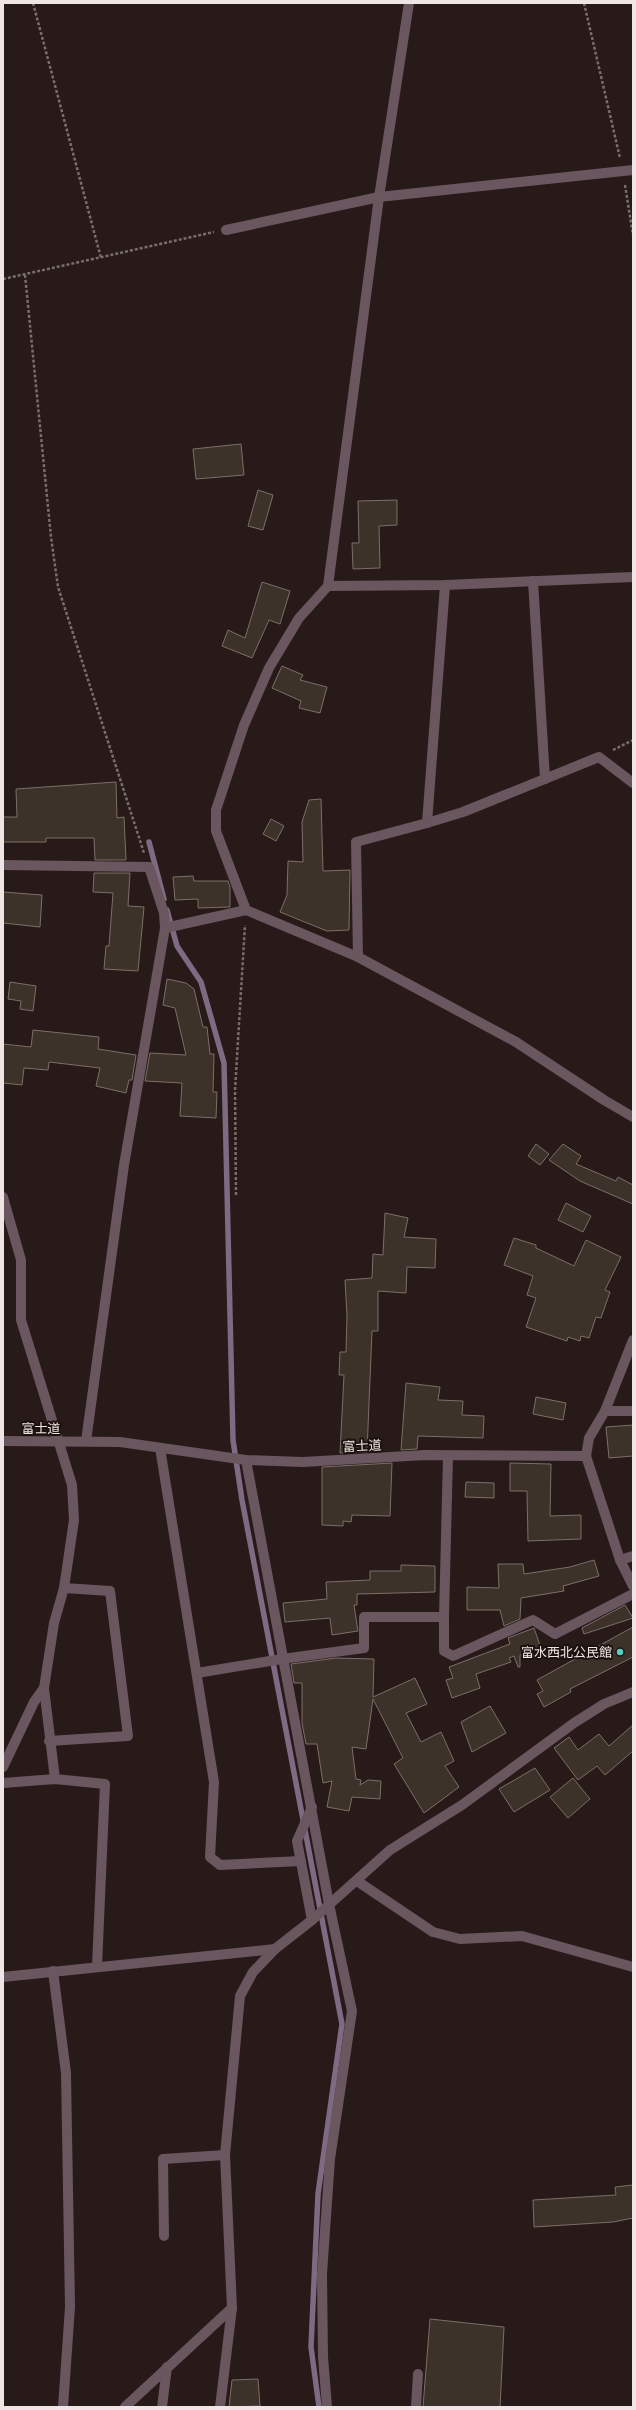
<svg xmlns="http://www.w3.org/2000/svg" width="636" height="2410" font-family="'Space Grotesk','Noto Sans JP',sans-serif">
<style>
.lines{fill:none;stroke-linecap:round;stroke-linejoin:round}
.stream{stroke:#7e6a82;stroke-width:5.5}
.building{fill:#3d322a;stroke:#7c6f67}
.path{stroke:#796e6d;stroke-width:2.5;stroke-dasharray:3 2;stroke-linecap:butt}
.minor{stroke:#6a565f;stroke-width:10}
.poi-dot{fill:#57cec1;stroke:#1d1110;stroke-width:1.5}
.labels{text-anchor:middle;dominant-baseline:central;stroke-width:4;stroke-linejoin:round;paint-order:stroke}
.street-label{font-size:13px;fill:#efe5e5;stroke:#1d1110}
.poi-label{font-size:13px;fill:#efe5e5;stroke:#1d1110;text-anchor:end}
</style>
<rect width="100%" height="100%" fill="#271a19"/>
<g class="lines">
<g class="stream">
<polyline points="149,842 164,899"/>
<polyline points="167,910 177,946 201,982 224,1063 233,1440 242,1500 342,2024 318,2194 311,2347 319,2407"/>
</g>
</g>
<g class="building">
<polygon points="241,444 244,475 196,479 193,449"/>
<polygon points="258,490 273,495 263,530 248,526"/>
<polygon points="397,500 397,525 379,526 380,568 353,569 352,543 359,543 358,501"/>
<polygon points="262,582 290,591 280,624 269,620 252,658 222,646 228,630 245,638"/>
<polygon points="282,666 303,675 300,680 327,687 320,713 299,708 301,701 272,688"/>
<polygon points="116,782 117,818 124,817 126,860 95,860 94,838 46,838 46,842 3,842 3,817 17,817 16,789"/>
<polygon points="321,799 323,871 350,870 349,930 327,931 280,912 287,895 288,861 303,862 302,822 309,800"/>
<polygon points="271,819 284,826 276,841 263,834"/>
<polygon points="94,873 130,873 128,906 144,907 138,971 104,969 106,946 109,946 113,893 93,892"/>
<polygon points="193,876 194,881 228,881 230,887 230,907 198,908 198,899 175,900 173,877"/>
<polygon points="3,892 42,895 40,927 3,923"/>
<polygon points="167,979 186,983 194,989 203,1027 207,1027 210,1054 214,1054 213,1092 217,1092 216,1118 180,1116 182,1083 145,1081 150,1053 186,1055 175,1008 163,1005"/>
<polygon points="10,982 36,986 33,1011 20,1009 21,1001 8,999"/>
<polygon points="33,1030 99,1037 98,1049 136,1055 132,1080 129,1080 126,1093 96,1086 100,1068 49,1062 48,1070 24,1068 22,1085 3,1083 3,1044 31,1047"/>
<polygon points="536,1144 549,1154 540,1165 528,1156"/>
<polygon points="563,1144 581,1156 576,1164 616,1181 618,1177 633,1185 633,1204 580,1181 549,1160"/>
<polygon points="566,1203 591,1216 583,1232 558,1220"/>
<polygon points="385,1213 408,1218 404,1237 436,1239 435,1268 407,1267 406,1293 378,1291 378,1331 372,1331 367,1452 340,1453 344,1375 339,1375 340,1352 346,1352 347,1316 345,1280 372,1278 373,1254 383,1255"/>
<polygon points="514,1238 536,1245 536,1248 574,1266 586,1240 621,1257 605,1290 610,1292 601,1318 596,1317 589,1338 581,1336 580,1341 568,1337 567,1341 526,1327 536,1298 527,1295 533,1276 504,1265"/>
<polygon points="406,1383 440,1387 438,1400 463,1401 462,1415 484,1416 483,1438 418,1436 417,1449 401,1450"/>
<polygon points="536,1397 566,1403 563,1420 533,1414"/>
<polygon points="633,1425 633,1456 609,1458 606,1427"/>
<polygon points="392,1463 390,1516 352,1515 351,1522 343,1521 343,1526 322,1525 322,1467"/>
<polygon points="510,1463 551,1464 550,1516 581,1515 581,1539 528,1541 527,1491 510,1491"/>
<polygon points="466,1482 494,1483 494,1498 465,1497"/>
<polygon points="594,1560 599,1576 563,1586 564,1591 521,1598 520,1619 504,1626 500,1610 467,1610 467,1587 499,1588 498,1564 523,1564 524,1574 570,1567"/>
<polygon points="401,1565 435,1566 435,1592 357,1594 357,1605 354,1605 358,1631 332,1635 330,1618 285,1622 283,1603 327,1599 326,1582 370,1580 370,1571 401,1571"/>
<polygon points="625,1605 633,1618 584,1634 582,1628"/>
<polygon points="633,1627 633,1657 570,1689 571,1692 544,1707 537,1694 543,1691 537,1680"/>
<polygon points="534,1628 541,1648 520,1655 520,1667 518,1667 514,1656 509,1658 511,1662 476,1674 480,1688 452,1698 446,1680 453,1678 449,1667 510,1644 508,1638"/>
<polygon points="336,1658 374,1659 373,1697 415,1678 427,1704 406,1713 421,1742 441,1732 454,1761 445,1766 459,1787 424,1813 394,1764 403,1758 373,1699 366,1749 352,1747 356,1779 361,1780 360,1785 368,1780 381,1781 380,1799 352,1797 349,1811 327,1807 332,1781 323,1783 317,1744 306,1744 302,1723 302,1683 294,1683 291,1664"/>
<polygon points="490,1706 506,1733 472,1752 461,1722"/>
<polygon points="633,1725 633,1751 605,1775 597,1766 578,1780 554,1748 569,1737 578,1750 599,1734 609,1746"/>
<polygon points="535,1768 550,1790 514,1812 499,1789"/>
<polygon points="573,1778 590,1799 568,1818 550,1797"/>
<polygon points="633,2185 633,2218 613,2222 534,2227 533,2200 616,2195 615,2187"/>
<polygon points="430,2319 504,2327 500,2407 423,2407"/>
<polygon points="258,2379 260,2406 229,2407 232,2380"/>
</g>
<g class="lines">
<g class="path">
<polyline points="33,3 101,258"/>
<polyline points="584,3 620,158"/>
<polyline points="625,185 633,235"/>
<polyline points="25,275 51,537 58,587 144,853"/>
<polyline points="3,279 214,232"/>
<polyline points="613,750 633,740"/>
<polyline points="236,1195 235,1090 245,925"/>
</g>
<g class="minor">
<polyline points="409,3 379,197 328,586 445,585 633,577"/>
<polyline points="226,230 379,197 633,170"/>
<polyline points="533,581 545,779"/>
<polyline points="445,585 427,823 463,812 599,757 633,783"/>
<polyline points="328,586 299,618 269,668 244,725 216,810 216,831 246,910 358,957 516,1042 604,1100 633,1117"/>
<polyline points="3,865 149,867 164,913 165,928 124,1165 86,1441"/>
<polyline points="165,928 246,910"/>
<polyline points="358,957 356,842 427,823"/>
<polyline points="3,1197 21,1260 21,1320 72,1485 74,1520 64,1588 54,1623 44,1688 34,1702 3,1767"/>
<polyline points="605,1411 633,1411"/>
<polyline points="3,1441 120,1442 246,1460 303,1462 425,1455 586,1456 620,1560 633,1586"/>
<polyline points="160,1448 214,1782 210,1857 220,1865 301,1861"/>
<polyline points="586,1456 589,1438 605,1411 633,1340"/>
<polyline points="246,1460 329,1904 352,2011 330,2159 322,2274 323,2357 327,2407"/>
<polyline points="620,1560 633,1556"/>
<polyline points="444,1617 444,1651 453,1656 533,1620 555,1634 633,1594"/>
<polyline points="197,1673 282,1659 364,1648 364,1617 444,1617 448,1456"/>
<polyline points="44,1688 55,1779"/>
<polyline points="49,1741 128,1736 110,1591 64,1588"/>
<polyline points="3,1783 55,1779 105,1784 97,1966"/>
<polyline points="312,1807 297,1841 312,1920"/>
<polyline points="357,1881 433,1932 460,1939 522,1936 633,1967"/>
<polyline points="53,1971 66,2073 70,2307 63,2407"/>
<polyline points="3,1977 275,1949"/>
<polyline points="164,2236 163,2159 225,2155"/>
<polyline points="125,2407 232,2308"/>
<polyline points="162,2407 167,2367"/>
<polyline points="220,2407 232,2308 225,2155 240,1996 253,1972 275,1949 312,1920 390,1850 462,1805 574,1723 604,1704 633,1692"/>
<polyline points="416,2407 418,2374"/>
</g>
</g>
<circle class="poi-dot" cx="620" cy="1652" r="4"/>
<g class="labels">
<g class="street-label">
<text x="41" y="1428">富士道</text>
<text transform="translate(362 1446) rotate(-3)">富士道</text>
</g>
<g class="poi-label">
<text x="612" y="1652">富水西北公民館</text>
</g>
</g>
<rect width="636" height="2410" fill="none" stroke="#efe5e5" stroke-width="8"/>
</svg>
